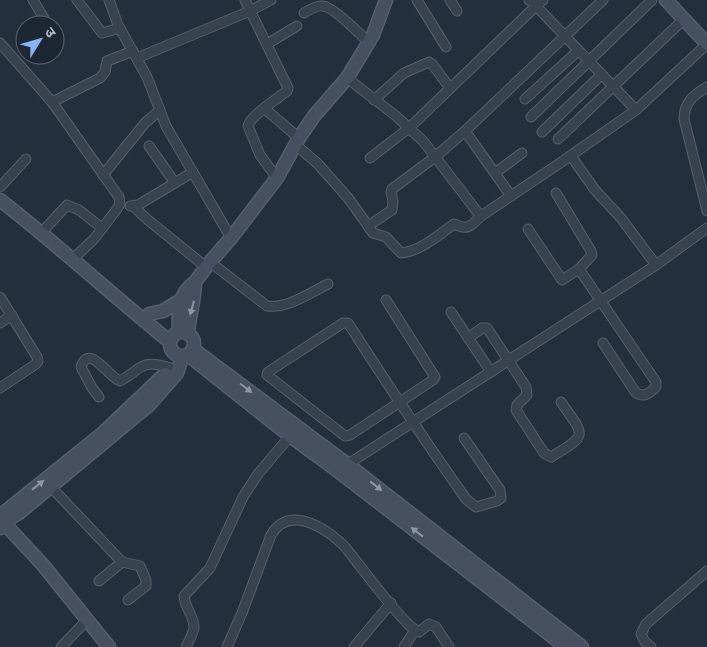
<svg xmlns="http://www.w3.org/2000/svg" width="707" height="647" font-family="Arial,'Noto Sans Devanagari',sans-serif">
<style>
.lines{fill:none;stroke-linecap:round;stroke-linejoin:round}
.street-casing{stroke:#565f6c;stroke-width:11}
.secondary-casing{stroke:#565f6c;stroke-width:15}
.street{stroke:#38414e;stroke-width:9}
.secondary{stroke:#465061;stroke-width:12}
.oneway{fill:#8e96a5}
</style>
<rect width="100%" height="100%" fill="#242f3e"/>
<g class="lines">
<g class="street-casing">
<g id="street">
<polyline points="33,0 48,25"/>
<polyline points="77,0 102,33 120,28"/>
<polyline points="109,0 118,25 147,77 166,126 231,238"/>
<path d="M245,0L288,88L287,91C277,99 251,115 248,126L260,155L277,178"/>
<polyline points="417,0 446,47"/>
<polyline points="450,0 457,11"/>
<polyline points="543,0 536,6 636,110"/>
<path d="M304,13C309,10 317,5 323,6C334,7 361,35 369,43"/>
<polyline points="0,43 52,102 119,197 120,204 117,209 94,239 73,259"/>
<polyline points="267,44 297,26"/>
<polyline points="137,58 250,11 271,0"/>
<polyline points="347,78 396,116 424,142 478,213 481,216 560,163 636,110 707,44"/>
<path d="M707,87C693,95 684,103 684,119L707,211"/>
<polyline points="525,99 578,51"/>
<polyline points="374,100 404,73 429,62 432,64 450,88"/>
<polyline points="52,102 100,78 105,72 107,61 133,51"/>
<polyline points="265,109 299,138"/>
<polyline points="531,117 652,0"/>
<polyline points="465,131 511,196"/>
<polyline points="542,132 601,75"/>
<polyline points="558,139 684,19"/>
<path d="M296,145L318,164L349,199L373,233L386,237L401,253C419,252 439,235 454,224C457,225 460,227 463,227C469,229 477,220 481,216"/>
<polyline points="149,146 175,183"/>
<polyline points="571,156 595,190 621,218 656,265"/>
<polyline points="370,158 409,128 536,6 529,0"/>
<polyline points="495,173 522,153"/>
<polyline points="103,175 145,123 160,110"/>
<polyline points="0,187 26,159"/>
<path d="M556,193L591,251L592,255L579,269L656,382V387C649,393 645,398 636,393L603,343"/>
<polyline points="130,206 138,205 193,172"/>
<polyline points="133,206 148,220 206,267"/>
<polyline points="368,226 392,210 393,201 391,192 392,189 435,157 465,131 603,0"/>
<polyline points="528,229 562,280 579,269"/>
<polyline points="42,232 67,205 79,210 102,228"/>
<path d="M210,262L267,306C287,309 310,293 328,284"/>
<polyline points="0,297 37,357 38,361 36,364 0,388"/>
<path d="M386,300L435,377L433,380L350,435L345,436L267,375L268,372L343,323H348C386,382 425,441 466,499L476,507L497,501L501,498L500,490L464,438"/>
<polyline points="451,312 491,372"/>
<polyline points="0,323 12,315"/>
<path d="M468,338L482,328H487L526,387L527,395L517,405L516,410L544,453L551,457C589,434 585,437 561,402"/>
<path d="M99,397L92,388L81,367C89,342 109,378 120,381C142,369 141,358 170,368"/>
<polyline points="345,466 656,265 707,228"/>
<polyline points="52,488 122,562 140,566 146,580 146,586 128,600"/>
<polyline points="99,581 122,562"/>
<polyline points="61,647 87,620"/>
<path d="M186,647C189,641 193,634 194,628C195,617 184,607 184,596L210,568L243,497L258,474L290,436"/>
<path d="M227,647L242,613L271,535C288,506 321,525 340,542C348,549 354,559 360,566C376,587 392,608 410,626L419,632L429,624L436,627L449,647"/>
<polyline points="354,647 391,603"/>
<polyline points="404,647 415,630"/>
<polyline points="651,647 645,642 641,634 646,624 707,571"/>
</g>
</g>
<g class="secondary-casing">
<g id="secondary">
<polyline points="666,0 707,44"/>
<path d="M0,200C58,245 112,295 169,341"/>
<polyline points="149,314 163,311 181,300"/>
<circle cx="182" cy="344" r="12"/>
<path d="M179,332C178,312 178,294 195,282L210,262L231,238L277,178L299,138L314,116L347,78L355,65L373,35L386,0"/>
<path d="M188,334C189,316 195,299 195,282"/>
<polyline points="193,349 347,464 582,647"/>
<polyline points="188,355 290,436 338,471 566,647"/>
<polyline points="0,516 103,433 165,374"/>
<polyline points="5,524 43,565 109,647"/>
<polyline points="0,528 12,517 19,513 149,405 177,373 182,357"/>
</g>
</g>
<use href="#street" class="street"/>
<use href="#secondary" class="secondary"/>
</g>
<defs><path id="oneway-solid" d="M-6-.8H1V-3.2L6.5 0L1 3.2V.8H-6Z" transform="scale(1.25)"/></defs>
<g class="oneway">
<use href="#oneway-solid" transform="translate(192 308) rotate(105)"/>
<use href="#oneway-solid" transform="translate(246 388) rotate(37)"/>
<use href="#oneway-solid" transform="translate(38 485) rotate(-38)"/>
<use href="#oneway-solid" transform="translate(376 486) rotate(38)"/>
<use href="#oneway-solid" transform="translate(417 532) rotate(-142)"/>
</g>
<g transform="translate(40 40) rotate(53)"><circle r="24" fill="#1d2633" stroke="#59626f"/>
<path d="M0-4L9 19L0 12L-9 19Z" fill="#8ab4f8"/>
<text y="-8" font-size="14" font-weight="bold" text-anchor="middle" fill="#b4bcc9">उ</text>
</g>
</svg>
